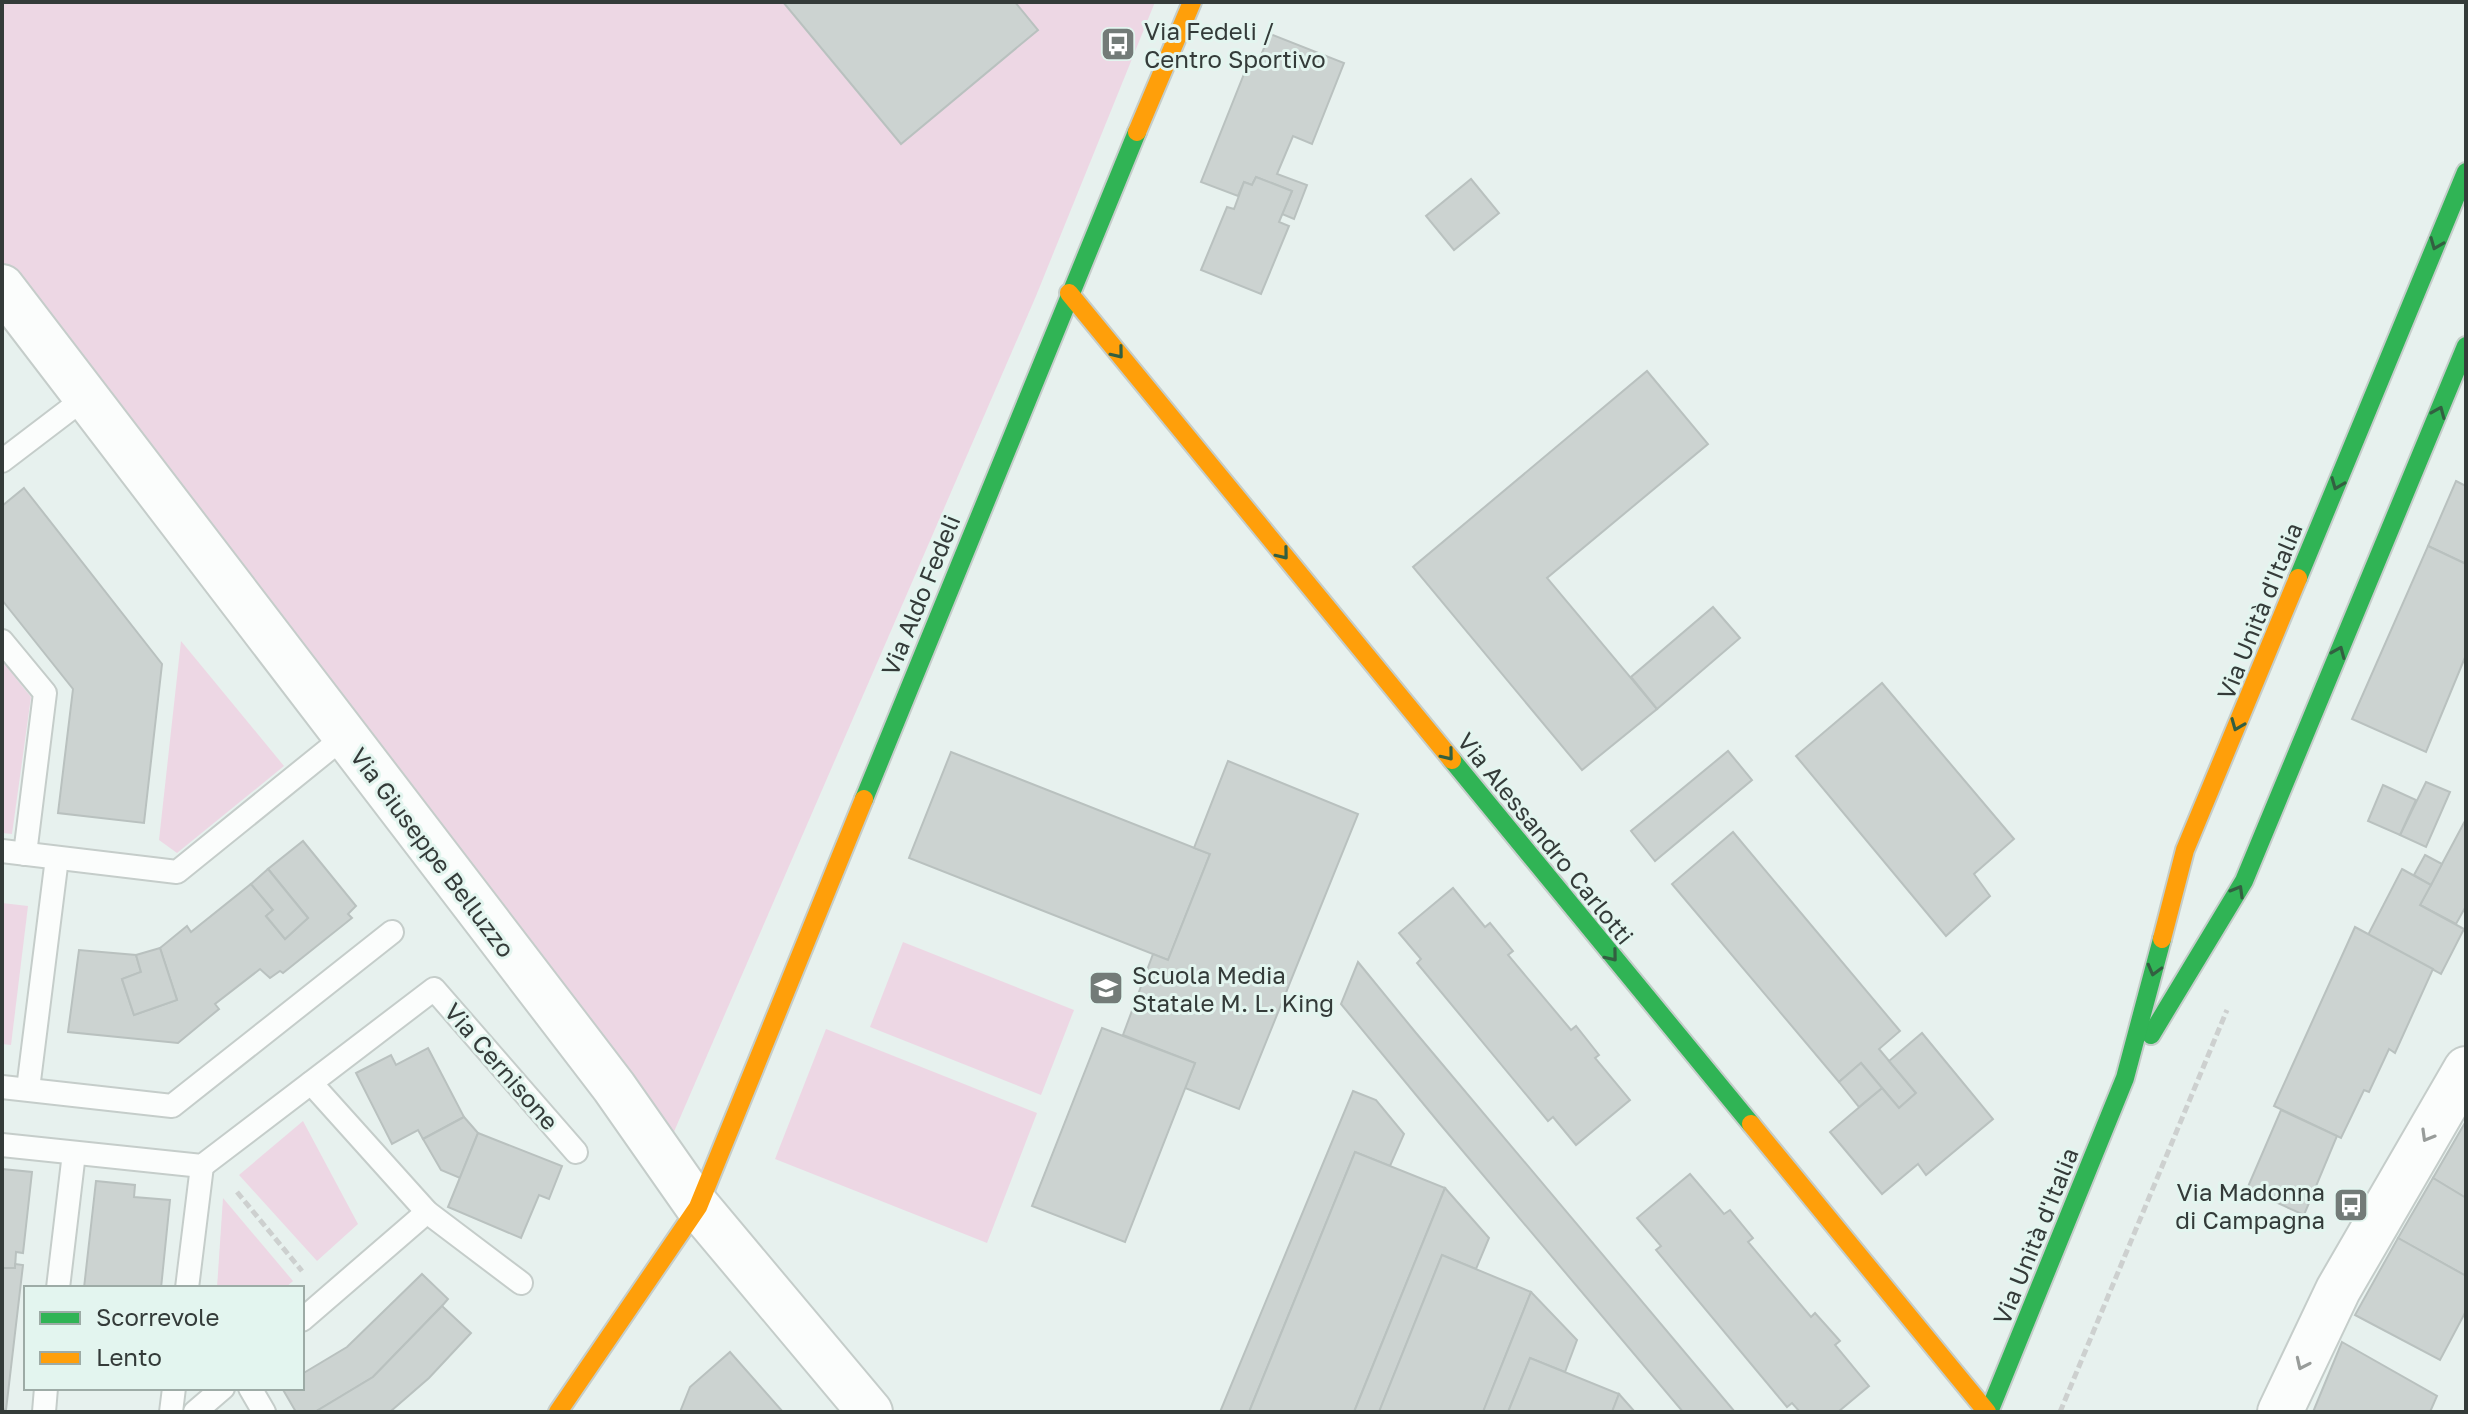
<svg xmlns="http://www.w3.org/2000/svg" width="2468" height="1414" font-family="'Golos Text',sans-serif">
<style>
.green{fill:#edd7e4}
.building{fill:#ccd3d1;stroke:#b9c1bf;stroke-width:2}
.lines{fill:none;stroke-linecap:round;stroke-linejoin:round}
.lane-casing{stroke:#c5cdca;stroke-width:26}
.street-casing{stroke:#c5cdca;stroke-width:48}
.fast-casing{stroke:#c5cdca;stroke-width:22}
.slow-casing{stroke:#c5cdca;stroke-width:22}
.path{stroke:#cdd0cf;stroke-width:5;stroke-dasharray:8 4;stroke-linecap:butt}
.lane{stroke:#fbfdfc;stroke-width:22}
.street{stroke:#fbfdfc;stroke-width:44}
.fast{stroke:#30b455;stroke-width:18}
.slow{stroke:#ff9f0a;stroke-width:18}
.oneway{stroke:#335f41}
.oneway2{stroke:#989c9a}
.labels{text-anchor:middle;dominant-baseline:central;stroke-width:6;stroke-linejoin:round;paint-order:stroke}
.poi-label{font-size:24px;fill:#343b39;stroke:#e3f5ef;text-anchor:start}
.street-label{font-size:24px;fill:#343b39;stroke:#e3f5ef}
</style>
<rect width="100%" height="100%" fill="#e7f1ee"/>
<g class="green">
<polygon points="2,2 1155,2 1036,296 660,1164 2,268"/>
<polygon points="181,641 284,766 177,853 159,840"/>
<polygon points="2,661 31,697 12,834 2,833"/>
<polygon points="2,903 28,906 11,1045 2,1044"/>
<polygon points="903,942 1074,1010 1041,1095 870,1027"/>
<polygon points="826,1029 1037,1113 987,1243 775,1159"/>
<polygon points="303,1121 358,1224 317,1261 239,1175"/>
<polygon points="223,1198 293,1281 285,1288 217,1288"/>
</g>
<g class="building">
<polygon points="783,2 1015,2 1038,30 901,144"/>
<polygon points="1270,34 1344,63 1312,144 1293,136 1277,174 1307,185 1294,219 1282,214 1292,191 1256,177 1252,185 1244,182 1238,196 1201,182 1248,64 1256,67"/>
<polygon points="1256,177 1292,191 1279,222 1289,226 1261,294 1201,270 1227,207 1234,209 1244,182 1252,185"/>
<polygon points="1471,179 1499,213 1454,250 1426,216"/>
<polygon points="1647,371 1708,444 1547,578 1657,709 1582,770 1413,567"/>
<polygon points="2456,481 2466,486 2466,564 2428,546"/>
<polygon points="24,488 162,664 144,823 58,813 73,689 2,600 2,506"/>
<polygon points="2428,546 2466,564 2466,655 2426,752 2352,719"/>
<polygon points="1713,607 1740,638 1657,709 1631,677"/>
<polygon points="1882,683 2014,839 1974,874 1990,896 1946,936 1796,756"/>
<polygon points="1728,751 1752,780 1655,861 1631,831"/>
<polygon points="951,752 1210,854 1168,960 909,858"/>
<polygon points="1228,761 1358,814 1239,1109 1185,1088 1195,1063 1123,1035 1153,954 1168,960 1210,854 1194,848"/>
<polygon points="2426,782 2450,792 2426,847 2400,835"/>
<polygon points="2383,785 2416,800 2400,835 2368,821"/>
<polygon points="2466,819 2466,906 2456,924 2420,905"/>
<polygon points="1733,832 1900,1031 1879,1049 1916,1093 1899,1108 1861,1063 1839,1082 1672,884"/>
<polygon points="303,841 356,906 348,914 352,918 283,973 280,971 270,978 260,969 215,1004 219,1009 178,1043 68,1032 79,950 136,955 141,972 122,979 134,1015 177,1000 160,948 187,926 191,932 251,884 273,910 266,916 285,939 308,918 268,869"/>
<polygon points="2425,855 2442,864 2431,885 2414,875"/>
<polygon points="268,869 308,918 285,939 266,916 273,910 251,884"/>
<polygon points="2402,869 2431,885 2420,905 2464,929 2441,974 2368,935"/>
<polygon points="1453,888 1485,927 1490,923 1513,951 1508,955 1571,1030 1576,1026 1599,1055 1595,1058 1630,1100 1576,1145 1553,1117 1548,1121 1417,963 1421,959 1399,933"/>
<polygon points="2355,927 2433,969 2395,1053 2389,1049 2369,1092 2364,1090 2341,1138 2274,1106"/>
<polygon points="160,948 177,1000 134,1015 122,979 141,972 136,955"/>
<polygon points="1358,962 1416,1033 1735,1412 1683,1412 1440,1124 1341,1004"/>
<polygon points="1102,1028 1195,1063 1125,1242 1032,1206"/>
<polygon points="1922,1033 1993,1119 1926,1175 1918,1164 1882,1194 1830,1132 1882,1088 1899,1108 1916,1093 1889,1061"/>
<polygon points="428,1048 464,1117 423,1139 418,1130 392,1144 356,1073 391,1055 396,1065"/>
<polygon points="1861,1063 1882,1088 1859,1107 1839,1082"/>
<polygon points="1353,1091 1376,1100 1404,1134 1390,1166 1355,1152 1249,1412 1220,1412"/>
<polygon points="2281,1110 2337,1136 2304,1215 2247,1189"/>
<polygon points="464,1117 478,1133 460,1178 441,1170 423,1139"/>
<polygon points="2466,1121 2466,1198 2433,1178"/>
<polygon points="478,1133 562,1166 549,1199 539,1195 521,1238 448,1207"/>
<polygon points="1355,1152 1445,1188 1354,1412 1249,1412"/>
<polygon points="2,1169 32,1172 23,1253 16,1252 15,1268 2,1268"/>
<polygon points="1690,1174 1724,1214 1730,1210 1753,1238 1748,1242 1811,1317 1815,1313 1840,1341 1835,1345 1869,1386 1838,1412 1800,1412 1792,1403 1787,1407 1656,1250 1661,1246 1637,1218"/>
<polygon points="2433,1178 2466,1198 2466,1276 2398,1238"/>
<polygon points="96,1181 135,1185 134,1197 170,1200 161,1288 84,1288"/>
<polygon points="1445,1188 1489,1238 1476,1269 1442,1255 1379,1412 1354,1412"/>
<polygon points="2398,1238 2466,1276 2466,1311 2440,1360 2355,1315"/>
<polygon points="1442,1255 1531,1292 1483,1412 1379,1412"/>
<polygon points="15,1264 23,1265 6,1410 2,1409 2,1268 15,1268"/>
<polygon points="422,1274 448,1299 442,1306 373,1377 315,1412 296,1412 282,1388 302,1388 302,1374 347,1347"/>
<polygon points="1531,1292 1577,1340 1565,1372 1530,1358 1508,1412 1483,1412"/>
<polygon points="442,1306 471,1333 429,1378 391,1411 315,1412 373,1377"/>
<polygon points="2342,1342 2437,1396 2430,1412 2313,1412"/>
<polygon points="730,1352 783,1412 680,1412 690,1387"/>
<polygon points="1530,1358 1619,1394 1612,1412 1508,1412"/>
<polygon points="1619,1394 1635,1412 1612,1412"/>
</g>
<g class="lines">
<g class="lane-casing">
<g id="lane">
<polyline points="2,461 86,397"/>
<polyline points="2,641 45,693 25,854"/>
<polyline points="2,851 177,872 345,736"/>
<polyline points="311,1083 427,1212 521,1283"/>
<polyline points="2,1087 172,1106 392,932"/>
<polyline points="28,1089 57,858"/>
<polyline points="2,1145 202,1166 434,989 576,1152"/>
<polyline points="58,1288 74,1153"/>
<polyline points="187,1288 202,1166"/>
<polyline points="302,1320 427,1212"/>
<polyline points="250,1388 264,1412"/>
<polyline points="44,1412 46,1388"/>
<polyline points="171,1412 174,1388"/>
<polyline points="195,1412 223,1388"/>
</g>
</g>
<g class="street-casing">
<g id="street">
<polyline points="2,287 614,1087 698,1207 870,1412"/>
<polyline points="2280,1412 2338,1290 2466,1069"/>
</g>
</g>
<g class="fast-casing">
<g id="fast">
<polyline points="2298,578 2466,172"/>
<polyline points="1452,760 1751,1124"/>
<polyline points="864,799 1137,132"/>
<polyline points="2151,1035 2244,881 2466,346"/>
<polyline points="1989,1412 2125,1078 2162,939"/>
</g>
</g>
<g class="slow-casing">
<g id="slow">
<polyline points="1137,132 1192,2"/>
<polyline points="1069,293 1452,760"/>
<polyline points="2162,939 2185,850 2298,578"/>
<polyline points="1751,1124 1987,1412"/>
<polyline points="558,1412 698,1207 864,799"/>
</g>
</g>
<g class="path">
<polyline points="237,1192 302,1271"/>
<polyline points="2060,1412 2227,1010"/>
</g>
<use href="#lane" class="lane"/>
<use href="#street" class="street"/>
<use href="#fast" class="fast"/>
<use href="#slow" class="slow"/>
</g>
<defs><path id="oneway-chevron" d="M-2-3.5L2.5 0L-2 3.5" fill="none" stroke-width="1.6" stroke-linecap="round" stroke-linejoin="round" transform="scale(2)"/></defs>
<g class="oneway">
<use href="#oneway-chevron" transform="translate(2436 244) rotate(112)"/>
<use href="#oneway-chevron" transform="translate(1118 353) rotate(51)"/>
<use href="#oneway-chevron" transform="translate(2439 412) rotate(-67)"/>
<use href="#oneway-chevron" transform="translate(2337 484) rotate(112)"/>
<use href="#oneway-chevron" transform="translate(1283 554) rotate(51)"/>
<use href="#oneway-chevron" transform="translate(2339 652) rotate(-67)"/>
<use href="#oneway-chevron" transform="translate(2237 725) rotate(112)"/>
<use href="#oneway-chevron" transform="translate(1448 755) rotate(51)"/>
<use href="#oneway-chevron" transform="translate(2238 891) rotate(-60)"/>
<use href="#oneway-chevron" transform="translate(1612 956) rotate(51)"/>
<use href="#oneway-chevron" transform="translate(2154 970) rotate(105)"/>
</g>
<g class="oneway2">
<use href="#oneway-chevron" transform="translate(2427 1136) rotate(120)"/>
<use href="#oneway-chevron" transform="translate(2302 1364) rotate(115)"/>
</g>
<defs>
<g id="bus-square" transform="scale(1.8)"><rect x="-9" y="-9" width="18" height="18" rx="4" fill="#737b78" stroke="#e3f5ef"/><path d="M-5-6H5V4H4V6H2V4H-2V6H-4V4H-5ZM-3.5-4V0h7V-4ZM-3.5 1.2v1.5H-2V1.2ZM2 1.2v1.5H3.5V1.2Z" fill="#fff"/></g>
<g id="school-square" transform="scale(1.8)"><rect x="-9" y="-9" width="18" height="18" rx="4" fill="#737b78" stroke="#e3f5ef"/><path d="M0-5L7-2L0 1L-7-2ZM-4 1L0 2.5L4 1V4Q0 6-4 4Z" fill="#fff"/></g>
</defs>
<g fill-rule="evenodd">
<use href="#bus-square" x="1118" y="44"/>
<use href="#school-square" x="1106" y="988"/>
<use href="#bus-square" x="2351" y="1205"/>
</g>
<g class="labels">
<g class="poi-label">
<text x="1144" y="30">Via Fedeli /<tspan x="1144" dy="28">Centro Sportivo</tspan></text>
<text x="1132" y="974">Scuola Media<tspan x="1132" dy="28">Statale M. L. King</tspan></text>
<text x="2325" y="1191" text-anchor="end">Via Madonna<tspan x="2325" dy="28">di Campagna</tspan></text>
</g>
<g class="street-label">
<text transform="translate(920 595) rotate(-68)">Via Aldo Fedeli</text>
<text transform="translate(2259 611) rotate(-68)">Via Unità d'Italia</text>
<text transform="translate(1546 838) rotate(51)">Via Alessandro Carlotti</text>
<text transform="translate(433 852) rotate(53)">Via Giuseppe Belluzzo</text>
<text transform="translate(502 1066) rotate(49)">Via Cernisone</text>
<text transform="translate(2035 1236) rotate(-68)">Via Unità d'Italia</text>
</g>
</g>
<rect width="2468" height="1414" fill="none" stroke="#343b39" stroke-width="8"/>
<rect x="24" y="1286" width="280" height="104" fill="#e3f5ef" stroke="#9daba6" stroke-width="2"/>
<rect x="40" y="1312" width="40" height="12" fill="#30b455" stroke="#9daba6" stroke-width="2"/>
<text x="96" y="1326" font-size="24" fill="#343b39">Scorrevole</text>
<rect x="40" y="1352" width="40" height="12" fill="#ff9f0a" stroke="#9daba6" stroke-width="2"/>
<text x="96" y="1366" font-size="24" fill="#343b39">Lento</text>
</svg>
